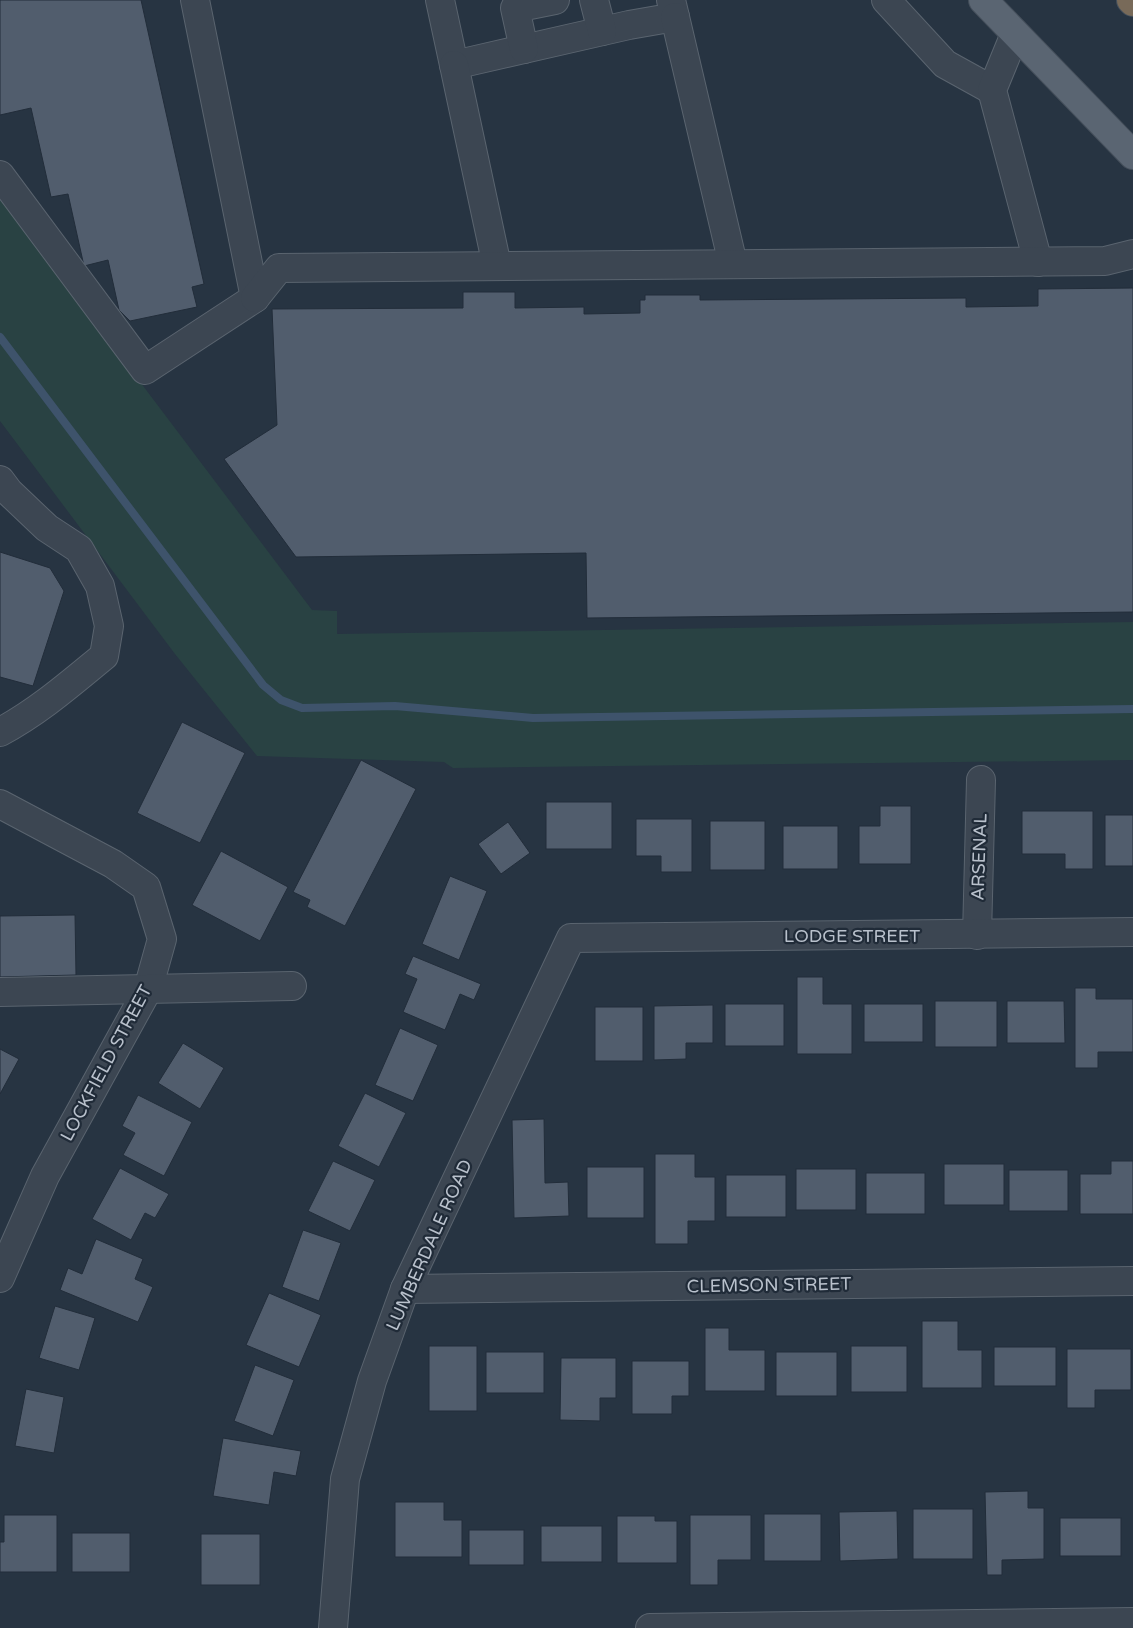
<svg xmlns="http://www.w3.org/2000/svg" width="1133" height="1628" font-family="'Varela Round',sans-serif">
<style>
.green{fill:#294243}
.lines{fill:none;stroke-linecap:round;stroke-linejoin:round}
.stream{stroke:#3e536b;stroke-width:8}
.building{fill:#515d6d;stroke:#222d3a}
.minor-casing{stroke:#5a646f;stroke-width:30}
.major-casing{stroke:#454f5b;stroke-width:30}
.highway-casing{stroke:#46515d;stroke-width:30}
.minor{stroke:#3c4652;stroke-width:28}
.major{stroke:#5a6572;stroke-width:28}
.highway{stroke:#786a59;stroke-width:28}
.labels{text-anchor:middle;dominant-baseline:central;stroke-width:4.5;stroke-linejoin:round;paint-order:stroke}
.street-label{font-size:18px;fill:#b9c1cc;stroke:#202b38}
</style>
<rect width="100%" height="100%" fill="#273442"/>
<polygon class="green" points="0,196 312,610 337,611 337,634 1133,622 1133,760 453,768 444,762 257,756 175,654 0,421"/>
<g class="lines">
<polyline class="stream" points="0,337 263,685 281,700 302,708 395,706 533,718 1133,709"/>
</g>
<g class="building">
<polygon points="0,0 141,0 204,284 192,287 197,307 130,321 119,310 108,260 84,266 68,194 51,197 31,108 0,115"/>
<polygon points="1133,288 1133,612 587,618 586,553 296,557 224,459 277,425 272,309 463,308 463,292 515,292 515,308 584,307 584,314 640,313 640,300 645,300 645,295 700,295 700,300 966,298 966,307 1038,306 1038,289"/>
<polygon points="0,552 50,568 64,591 33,686 0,677"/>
<polygon points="182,722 245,753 200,843 137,813"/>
<polygon points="361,760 416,789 345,926 307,907 310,900 293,892"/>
<rect x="546" y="802" width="66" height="47"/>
<polygon points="880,806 911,806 911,864 859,864 859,826 880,826"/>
<polygon points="1022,811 1093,811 1093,869 1065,869 1065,854 1022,854"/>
<rect x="1105" y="815" width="28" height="51"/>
<polygon points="636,819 692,819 692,872 661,872 661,856 636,856"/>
<rect x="710" y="821" width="55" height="49"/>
<polygon points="508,822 530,853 501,874 478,844"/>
<rect x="783" y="826" width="55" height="43"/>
<polygon points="221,851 288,887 260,941 192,905"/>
<polygon points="450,876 487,891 459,960 422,944"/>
<polygon points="75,915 76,975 0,977 0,916"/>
<polygon points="413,956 481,984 474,1000 460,994 445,1030 403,1012 417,979 405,974"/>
<polygon points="797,977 823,977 823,1004 852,1004 852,1054 797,1054"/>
<polygon points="1075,988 1096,988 1096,999 1133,999 1133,1052 1098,1052 1098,1068 1075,1068"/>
<rect x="935" y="1001" width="62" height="46"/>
<polygon points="1007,1001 1064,1001 1065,1043 1007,1043"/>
<rect x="725" y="1004" width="59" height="42"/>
<rect x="864" y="1004" width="59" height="38"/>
<polygon points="713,1005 713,1043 686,1043 686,1059 654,1060 654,1006"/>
<rect x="595" y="1007" width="48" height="54"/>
<polygon points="400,1028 438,1045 413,1101 375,1085"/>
<polygon points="183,1043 224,1068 200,1109 158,1083"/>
<polygon points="0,1049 19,1059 0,1094"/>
<polygon points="365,1093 406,1113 379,1167 338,1146"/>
<polygon points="138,1095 192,1122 164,1176 123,1155 135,1133 122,1126"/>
<polygon points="544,1119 545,1183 568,1182 569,1216 514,1218 512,1120"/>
<polygon points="655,1154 695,1154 695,1177 715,1177 715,1221 688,1221 688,1244 655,1244"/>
<polygon points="333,1161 375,1180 350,1231 308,1211"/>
<polygon points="1111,1161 1133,1161 1133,1214 1080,1214 1080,1174 1111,1174"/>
<rect x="944" y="1164" width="60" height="41"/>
<rect x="587" y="1167" width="57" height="51"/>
<polygon points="120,1168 169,1194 155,1218 145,1213 131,1240 92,1219"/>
<rect x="796" y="1169" width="60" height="41"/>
<rect x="1009" y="1170" width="59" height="41"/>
<rect x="866" y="1173" width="59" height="41"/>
<rect x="726" y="1175" width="60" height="42"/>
<polygon points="303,1230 341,1243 319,1301 282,1287"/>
<polygon points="96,1239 143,1259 135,1279 153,1287 138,1322 60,1290 68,1268 82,1274"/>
<polygon points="269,1293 321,1315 299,1367 246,1345"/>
<polygon points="55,1306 95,1318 79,1370 39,1358"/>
<polygon points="922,1321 958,1321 958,1350 982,1350 982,1388 922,1388"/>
<polygon points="705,1328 729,1328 729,1350 765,1350 765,1391 705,1391"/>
<rect x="429" y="1346" width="48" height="65"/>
<rect x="851" y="1346" width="56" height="46"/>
<rect x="994" y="1347" width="62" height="39"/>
<polygon points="1067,1349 1131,1349 1131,1390 1095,1390 1095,1408 1067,1408"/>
<rect x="486" y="1352" width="58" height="41"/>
<rect x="776" y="1352" width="61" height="44"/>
<polygon points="561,1358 616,1358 616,1398 600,1398 600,1421 560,1420"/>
<polygon points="632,1361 689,1361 689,1396 672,1396 672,1414 632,1414"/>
<polygon points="255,1365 294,1380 273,1436 234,1421"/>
<polygon points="26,1389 64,1397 54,1453 15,1446"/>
<polygon points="223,1438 301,1451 296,1476 274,1472 269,1505 213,1496"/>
<polygon points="1028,1491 1028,1508 1044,1508 1044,1559 1002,1560 1002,1575 987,1575 985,1492"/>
<polygon points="395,1502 444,1502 444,1520 462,1520 462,1557 395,1557"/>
<rect x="913" y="1509" width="60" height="50"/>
<polygon points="897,1511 898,1559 840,1561 839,1512"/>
<rect x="764" y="1514" width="57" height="47"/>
<polygon points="4,1515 57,1515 57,1572 0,1572 0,1542 4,1542"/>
<polygon points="690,1515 751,1515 751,1560 718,1560 718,1585 690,1585"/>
<polygon points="617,1516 655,1516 655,1521 677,1521 677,1563 617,1563"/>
<rect x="1060" y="1518" width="61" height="38"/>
<rect x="541" y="1526" width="61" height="36"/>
<rect x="469" y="1530" width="55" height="35"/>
<rect x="72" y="1533" width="58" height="39"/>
<rect x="201" y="1534" width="59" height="51"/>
</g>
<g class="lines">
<g class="minor-casing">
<g id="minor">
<polyline points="440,0 454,65 629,25 675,17 671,0"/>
<polyline points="594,0 602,31"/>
<polyline points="886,0 945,64 992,90"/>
<polyline points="675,17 733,264"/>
<polyline points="1015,34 992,90 1038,262"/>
<polyline points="524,49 515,8 555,0"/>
<polyline points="454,65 497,266"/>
<polyline points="0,175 145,370 255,298 195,0"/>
<polyline points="255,298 279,268 1105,261 1133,254"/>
<path d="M0,480L9,492L47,528L79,549L100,586L109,626L104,656C71,683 38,712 0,732"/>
<polyline points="0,804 113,864 146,887 162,939 148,989 45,1176 0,1278"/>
<polyline points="977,935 981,780"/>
<polyline points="0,992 292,986"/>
<polyline points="405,1289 1133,1281"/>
<polyline points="333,1628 345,1479 372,1381 405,1289 571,938 1133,932"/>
<polyline points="650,1628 1133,1622"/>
</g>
</g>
<g class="major-casing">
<polyline id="major" points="983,0 1133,155"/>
</g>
<g class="highway-casing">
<polyline id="highway" points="1131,0 1133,2"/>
</g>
<use href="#minor" class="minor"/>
<use href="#major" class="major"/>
<use href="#highway" class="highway"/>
</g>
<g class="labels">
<g class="street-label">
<text transform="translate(979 857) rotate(-88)">ARSENAL</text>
<text x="852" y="936">LODGE STREET</text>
<text transform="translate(106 1063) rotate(-62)">LOCKFIELD STREET</text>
<text transform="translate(429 1245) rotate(-66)">LUMBERDALE ROAD</text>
<text transform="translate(769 1285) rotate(-1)">CLEMSON STREET</text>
</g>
</g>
</svg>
